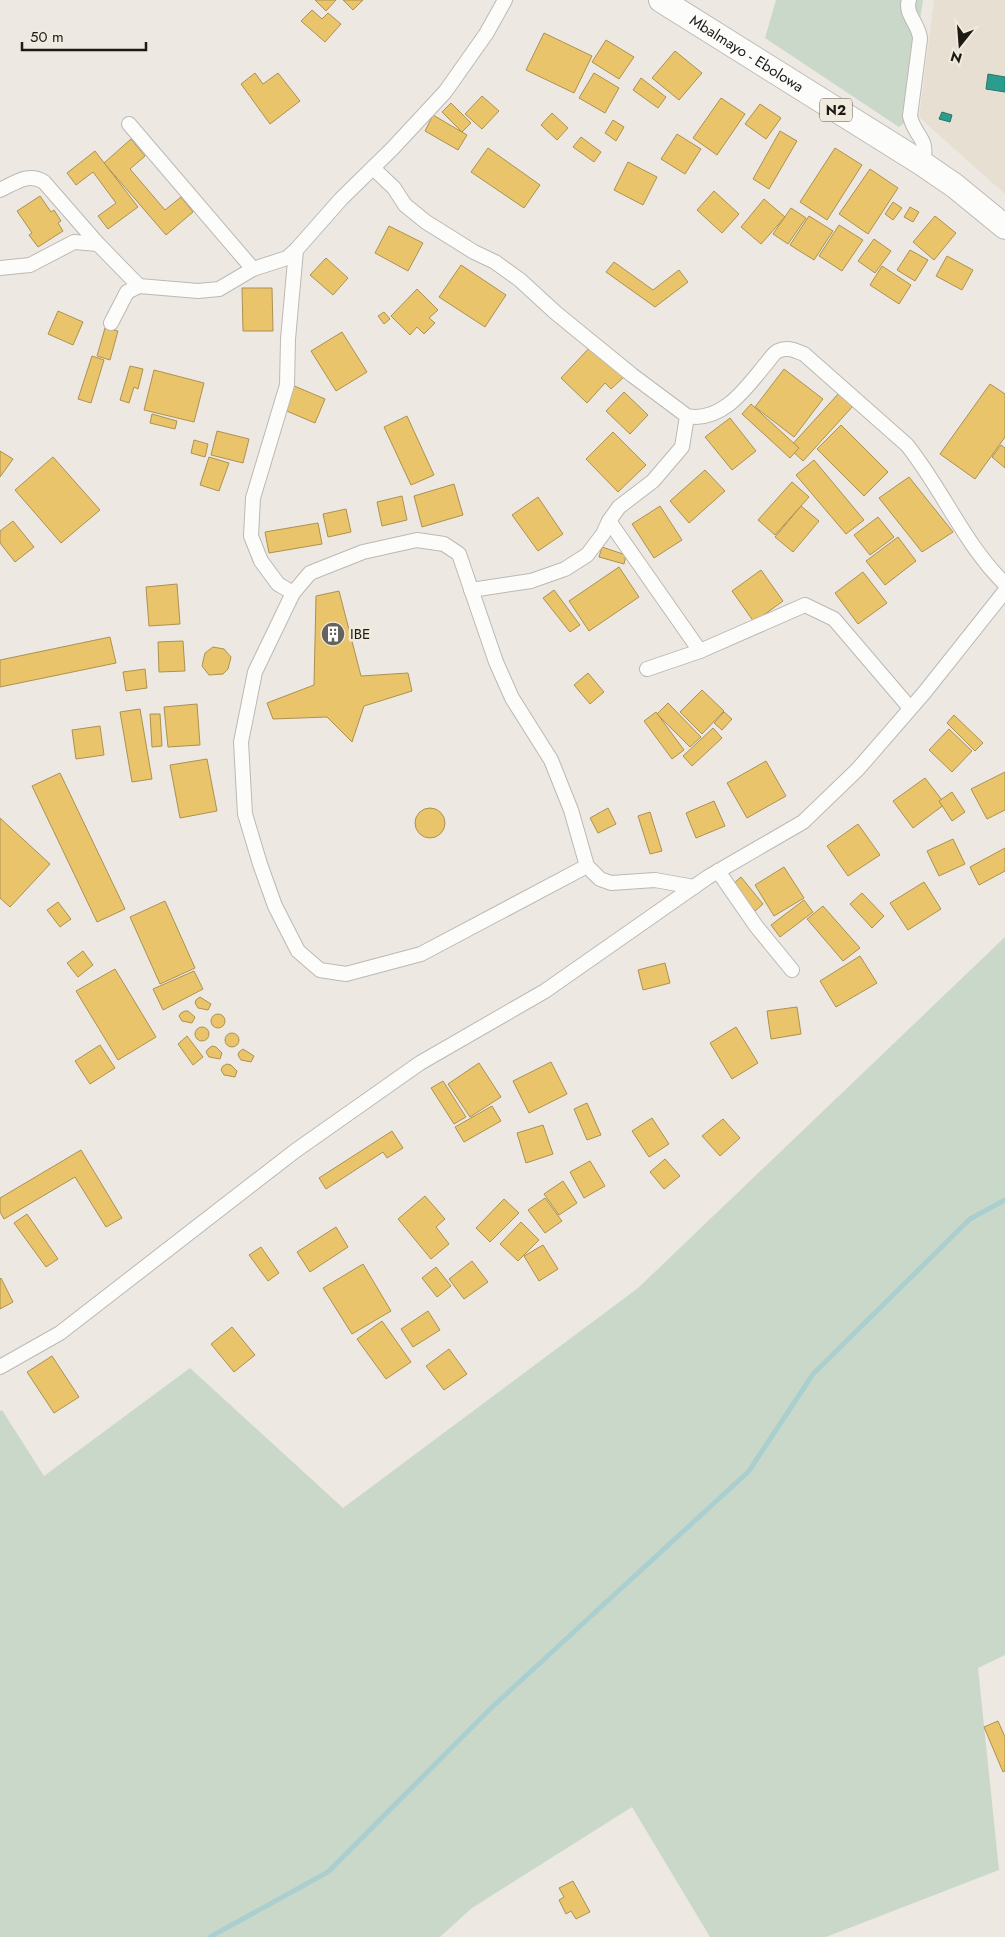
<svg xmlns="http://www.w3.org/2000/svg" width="1005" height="1937" font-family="Jost,sans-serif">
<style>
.built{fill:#e7dfd1}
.green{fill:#cad8ca}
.homes{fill:#e9c46a;stroke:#ac9151}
.schools{fill:#2a9d8f;stroke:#26766b}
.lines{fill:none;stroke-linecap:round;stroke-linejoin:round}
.stream{stroke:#abcfcf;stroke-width:5}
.minor-casing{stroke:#bcb8b3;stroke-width:16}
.trunk-casing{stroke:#bcb8b3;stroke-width:26}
.minor{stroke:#fcfcfb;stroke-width:14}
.trunk{stroke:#fcfcfb;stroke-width:24}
.labels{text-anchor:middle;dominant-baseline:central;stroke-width:5;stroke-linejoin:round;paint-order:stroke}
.shield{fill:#f1eade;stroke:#5d5852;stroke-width:1}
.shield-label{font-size:14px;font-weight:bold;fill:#1d1a16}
.street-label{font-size:15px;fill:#1d1a16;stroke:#f1eade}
.poi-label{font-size:15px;fill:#1d1a16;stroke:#f1eade;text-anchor:start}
</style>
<rect width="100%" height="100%" fill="#ede9e2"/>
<polygon class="built" points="934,0 1005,0 1005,194 919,117"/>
<g class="green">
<polygon points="776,0 923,0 904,123 899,127 765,38"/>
<polygon points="1005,937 1005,1655 978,1668 999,1870 826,1937 710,1937 632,1807 472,1908 440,1937 0,1937 0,1411 2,1410 44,1476 190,1368 343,1508 638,1288"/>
</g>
<g class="homes">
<polygon points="315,0 336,0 326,11"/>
<polygon points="343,0 363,0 353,10"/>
<polygon points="312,10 322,19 328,13 341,24 325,42 301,21"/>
<polygon points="544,33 592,56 574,93 526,70"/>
<polygon points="606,40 634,57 619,79 592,62"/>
<polygon points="675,51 702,73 679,100 652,78"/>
<polygon points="255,73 263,84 278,73 300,101 270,124 241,84"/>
<polygon points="594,73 619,88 605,113 579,98"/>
<polygon points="641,78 666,97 658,108 633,90"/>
<polygon points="482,96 499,111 482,129 465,114"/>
<polygon points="721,98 745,114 717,155 693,138"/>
<polygon points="451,103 471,123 462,132 442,112"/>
<polygon points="760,104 781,118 766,139 745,124"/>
<polygon points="552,113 568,128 557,140 541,125"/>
<polygon points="433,115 467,135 458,150 425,131"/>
<polygon points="613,120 624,127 616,141 605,133"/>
<polygon points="780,131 797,141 769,189 753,179"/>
<polygon points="677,134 701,149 685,174 661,159"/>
<polygon points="581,137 601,152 594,162 573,147"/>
<polygon points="131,139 145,156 130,169 165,210 181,197 193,212 166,235 104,163"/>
<polygon points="488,148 540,185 524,208 471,172"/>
<polygon points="835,148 862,165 827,220 800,202"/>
<polygon points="95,151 138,207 108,229 98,216 116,203 93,172 76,185 67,173"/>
<polygon points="628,162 657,177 643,205 614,190"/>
<polygon points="870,169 898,188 868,234 839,214"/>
<polygon points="714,191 739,214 722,233 697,210"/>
<polygon points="40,196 51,212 54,210 61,221 58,223 63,231 38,247 29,235 32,233 17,211"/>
<polygon points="764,199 785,217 761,244 741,227"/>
<polygon points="893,202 902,208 893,220 885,214"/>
<polygon points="910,207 919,212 913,222 904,217"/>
<polygon points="791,208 806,218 788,244 773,234"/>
<polygon points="809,216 833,231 814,260 790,245"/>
<polygon points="935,216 956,233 934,260 913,242"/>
<polygon points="839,225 863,240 842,271 819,256"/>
<polygon points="389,226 423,243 408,271 375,253"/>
<polygon points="874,239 891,251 875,273 858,261"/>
<polygon points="910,250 928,260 915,281 897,270"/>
<polygon points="947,256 973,270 962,290 936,276"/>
<polygon points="326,258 348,278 333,295 310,275"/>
<polygon points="614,262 653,290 679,270 688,282 655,307 606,272"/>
<polygon points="461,265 506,295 485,327 439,297"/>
<polygon points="882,266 911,285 899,304 870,285"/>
<polygon points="242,288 272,288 273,331 243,331"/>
<polygon points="417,289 438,310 429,318 435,323 424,334 417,327 410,335 391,316"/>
<polygon points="58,311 83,322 73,345 48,334"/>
<polygon points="384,312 390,319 384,324 378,316"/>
<polygon points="105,328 118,331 110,360 97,356"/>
<polygon points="342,332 367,372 336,391 311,351"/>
<polygon points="592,345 625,376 611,389 605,383 587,403 561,378"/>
<polygon points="92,356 104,360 91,403 78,399"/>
<polygon points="130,366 143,369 138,389 134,387 129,403 120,400"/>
<polygon points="784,369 823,399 794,437 755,407"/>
<polygon points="154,370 204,383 194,422 144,410"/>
<polygon points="990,384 1005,394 1005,437 975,479 940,454"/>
<polygon points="292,385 325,399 315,423 282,409"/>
<polygon points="624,392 648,415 630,434 606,411"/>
<polygon points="839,393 853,406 803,461 789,448"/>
<polygon points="751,404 799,448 790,458 742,414"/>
<polygon points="152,414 177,421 175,429 150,423"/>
<polygon points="407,416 434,475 411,485 384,427"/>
<polygon points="730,418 756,451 732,470 705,437"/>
<polygon points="841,425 888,472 864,496 817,449"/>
<polygon points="217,431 249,439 243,463 211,455"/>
<polygon points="613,432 646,465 618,492 586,459"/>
<polygon points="194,440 208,444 205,457 191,453"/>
<polygon points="1001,445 1005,448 1005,468 992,457"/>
<polygon points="0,451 13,459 0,477"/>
<polygon points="53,457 100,510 61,543 15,490"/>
<polygon points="209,457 229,463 219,491 200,485"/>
<polygon points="814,460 864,520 846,534 796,475"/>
<polygon points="705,470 725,491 689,523 670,501"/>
<polygon points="909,477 953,532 922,552 879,498"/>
<polygon points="792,482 809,497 775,535 758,520"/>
<polygon points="454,484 463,515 422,527 414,496"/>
<polygon points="402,496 407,520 382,526 377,502"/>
<polygon points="538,497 563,534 538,551 512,515"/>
<polygon points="660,506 682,540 654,558 632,524"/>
<polygon points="801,506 819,521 793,552 775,537"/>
<polygon points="346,509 351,532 328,537 323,514"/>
<polygon points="878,517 894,537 870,555 854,535"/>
<polygon points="13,521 34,547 15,562 0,543 0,531"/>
<polygon points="318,523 322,544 269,553 265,532"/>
<polygon points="898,537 916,561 885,585 866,561"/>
<polygon points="602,547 626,555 624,564 599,557"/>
<polygon points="619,567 639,597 589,631 569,601"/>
<polygon points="761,570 783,601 754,622 732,591"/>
<polygon points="863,572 887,603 858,624 835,593"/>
<polygon points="177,584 180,624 149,626 146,587"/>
<polygon points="554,590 580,625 570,632 543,598"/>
<polygon points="339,591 361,676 408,673 412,691 364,706 352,742 327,717 273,719 267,703 314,685 316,596"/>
<polygon points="110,637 116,663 0,687 0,660"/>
<polygon points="183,641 185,671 159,672 158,642"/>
<polygon points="213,647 224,649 231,657 228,669 223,674 209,675 202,666 205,653"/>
<polygon points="145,669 147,688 126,691 123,672"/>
<polygon points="588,673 604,692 590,704 574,685"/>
<polygon points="702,690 724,711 702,734 680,712"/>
<polygon points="668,703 701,737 690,747 657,714"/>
<polygon points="197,704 200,745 168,747 164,707"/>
<polygon points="140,709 152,779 132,782 120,712"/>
<polygon points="656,712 684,750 672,759 644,721"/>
<polygon points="724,712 732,719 722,730 714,723"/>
<polygon points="150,714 160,714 162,746 152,747"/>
<polygon points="954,715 983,743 975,751 947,723"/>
<polygon points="100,726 104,755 76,759 72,730"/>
<polygon points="713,728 722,738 692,766 683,756"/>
<polygon points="949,729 972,751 952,772 929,750"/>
<polygon points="207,759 217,811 180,818 170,765"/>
<polygon points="766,761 786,796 747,818 727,783"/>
<polygon points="1005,772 1005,810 987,819 971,789"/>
<polygon points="60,773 125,909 97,922 32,786"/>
<polygon points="925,778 945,804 913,828 893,801"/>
<polygon points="952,792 965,812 952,821 939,801"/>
<polygon points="714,801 725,826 696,838 686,813"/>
<circle cx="430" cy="823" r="15"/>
<polygon points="608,808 616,824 598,833 590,818"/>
<polygon points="650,812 662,851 650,854 638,816"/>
<polygon points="0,818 50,864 10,907 0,898"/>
<polygon points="858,824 880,855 848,876 827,846"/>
<polygon points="953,839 965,864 939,876 927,851"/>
<polygon points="1005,848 1005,871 979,885 970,867"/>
<polygon points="784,867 804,898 774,916 755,885"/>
<polygon points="741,877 763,904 755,911 732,885"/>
<polygon points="924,882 941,909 908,930 890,903"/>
<polygon points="862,893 884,916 872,928 850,904"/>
<polygon points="804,900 813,912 780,937 771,925"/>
<polygon points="165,901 195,968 160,984 130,917"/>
<polygon points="58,902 71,919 60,927 47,910"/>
<polygon points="823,906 860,948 843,961 807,919"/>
<polygon points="83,951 93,965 78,977 67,963"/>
<polygon points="860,956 877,983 836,1007 820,981"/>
<polygon points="665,963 670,983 643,990 638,970"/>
<polygon points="115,969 156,1037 118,1060 76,991"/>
<polygon points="194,971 203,989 163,1010 153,989"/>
<polygon points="200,997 211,1004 208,1010 198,1008 195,1003 196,1000"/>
<polygon points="797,1007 801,1034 771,1039 767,1011"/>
<polygon points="185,1011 188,1011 195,1017 192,1023 182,1021 179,1016 181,1013"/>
<circle cx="218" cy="1021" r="7"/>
<polygon points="736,1027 758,1063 732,1079 710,1043"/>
<circle cx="202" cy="1034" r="7"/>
<circle cx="232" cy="1040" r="7"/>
<polygon points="187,1036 203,1057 193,1065 178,1044"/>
<polygon points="100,1045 115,1068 90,1084 75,1061"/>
<polygon points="212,1046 216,1047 222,1053 220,1059 209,1057 206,1052 208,1049"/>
<polygon points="243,1049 254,1056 251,1062 241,1060 238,1055 239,1052"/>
<polygon points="551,1062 567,1094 529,1113 513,1081"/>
<polygon points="479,1063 501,1097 470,1117 448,1084"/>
<polygon points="227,1064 231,1065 237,1071 235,1077 224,1075 221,1070 223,1066"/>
<polygon points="443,1081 466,1117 454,1124 431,1088"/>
<polygon points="587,1103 601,1135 587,1140 574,1109"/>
<polygon points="492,1106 501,1121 464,1142 455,1127"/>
<polygon points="652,1118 669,1144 649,1157 632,1131"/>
<polygon points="723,1119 740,1138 720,1156 702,1136"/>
<polygon points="543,1125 553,1154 526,1163 517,1133"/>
<polygon points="392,1131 403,1148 387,1158 383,1152 326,1189 319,1178"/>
<polygon points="81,1150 122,1218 106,1227 75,1177 4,1219 0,1212 0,1198"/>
<polygon points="665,1159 680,1176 664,1189 650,1172"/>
<polygon points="590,1161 605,1186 584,1198 570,1172"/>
<polygon points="563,1181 577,1203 559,1215 544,1194"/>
<polygon points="425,1196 445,1219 436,1227 449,1244 431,1259 398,1219"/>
<polygon points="545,1198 562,1221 545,1233 528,1210"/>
<polygon points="504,1199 519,1213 490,1242 476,1228"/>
<polygon points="27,1214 58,1259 46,1267 14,1223"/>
<polygon points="521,1222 539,1240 518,1261 500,1244"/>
<polygon points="336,1227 348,1247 310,1272 297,1252"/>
<polygon points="543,1245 558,1269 539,1281 524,1256"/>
<polygon points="261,1247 279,1273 268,1281 249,1255"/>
<polygon points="472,1261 488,1282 464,1299 449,1279"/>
<polygon points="363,1264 391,1311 352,1334 323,1288"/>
<polygon points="436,1267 451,1286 437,1297 422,1278"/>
<polygon points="1,1278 13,1302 0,1309 0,1279"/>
<polygon points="428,1311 440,1330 413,1347 401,1329"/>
<polygon points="382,1321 411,1362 386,1379 357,1339"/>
<polygon points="232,1327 255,1355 234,1372 211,1344"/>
<polygon points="449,1349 467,1374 444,1390 426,1366"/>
<polygon points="52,1356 79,1397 54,1413 27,1372"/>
<polygon points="998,1721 1005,1737 1005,1771 1003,1772 984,1727"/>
<polygon points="573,1881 590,1912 576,1919 571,1911 566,1914 559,1900 564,1897 559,1888"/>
</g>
<g class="schools">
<polygon points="988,74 1005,77 1005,92 986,89"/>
<polygon points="942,112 952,115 950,122 939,119"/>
</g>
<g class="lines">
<polyline class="stream" points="210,1937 328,1872 491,1708 749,1471 813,1374 970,1219 1005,1200"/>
<g class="minor-casing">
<g id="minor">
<path d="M909,0C904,14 920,25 920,39L910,116C915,138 929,136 923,164"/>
<polyline points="129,124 253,269"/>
<path d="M373,168L394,188L405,205L426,222L474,252L495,262L520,280L556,313L632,375L687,416C722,423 746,388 765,365C769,361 773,353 778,351C787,346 796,351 804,354L907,445C943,490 964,544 1005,584"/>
<path d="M0,190C15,183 28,172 44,182L98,244L139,286"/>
<polyline points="0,268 30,265 74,242 98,244"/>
<polyline points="111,323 127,292 139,286 198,291 219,289 253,269 287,258 296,250 341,199 392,149 445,92 486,34 505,0"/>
<polyline points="609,521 700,651"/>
<polyline points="471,590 531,581 565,569 587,555 603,534 609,521 619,507 653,481 682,447 687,416"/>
<polyline points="293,593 278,584 261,561 251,536 253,498 287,385 288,339 296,250"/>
<polyline points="647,669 700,651 805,605 834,619 910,708"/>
<polyline points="587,866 421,954 346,974 320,970 298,951 275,906 260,864 245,814 241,742 255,672 293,593 310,573 363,552 417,540 444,544 459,554 496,662 512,698 551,760 571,810 587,866 600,879 611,883 655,880 694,887"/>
<polyline points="718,871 756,926 792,970"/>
<polyline points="0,1367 60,1333 295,1151 420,1063 545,991 708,877 803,822 858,769 924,693 1005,591"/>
</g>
</g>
<g class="trunk-casing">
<g id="trunk">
<path id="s1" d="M661,0L923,164L955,186L1005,227"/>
</g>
</g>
<use href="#minor" class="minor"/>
<use href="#trunk" class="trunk"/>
</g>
<defs>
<g id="building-disc" transform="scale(1.25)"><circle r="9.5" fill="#66625d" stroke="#f1eade"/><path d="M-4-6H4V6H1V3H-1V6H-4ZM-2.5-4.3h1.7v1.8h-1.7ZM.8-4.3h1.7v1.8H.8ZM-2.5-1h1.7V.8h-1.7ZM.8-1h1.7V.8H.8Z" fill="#fff"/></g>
</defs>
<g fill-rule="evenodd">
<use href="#building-disc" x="333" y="634"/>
</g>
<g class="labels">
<rect class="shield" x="820" y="98.5" width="32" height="23" rx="4"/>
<g class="shield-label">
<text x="836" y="110">N2</text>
</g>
<g class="street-label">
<text stroke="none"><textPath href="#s1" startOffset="101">Mbalmayo - Ebolowa</textPath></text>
</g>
<g class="poi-label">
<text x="350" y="634">IBE</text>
</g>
</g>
<g transform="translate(960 45) rotate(197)" stroke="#f1eade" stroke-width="4" paint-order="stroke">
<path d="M0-4L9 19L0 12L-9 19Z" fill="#1d1a16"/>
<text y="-8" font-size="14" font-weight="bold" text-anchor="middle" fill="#1d1a16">N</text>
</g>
<path d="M22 42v8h124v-8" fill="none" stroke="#1d1a16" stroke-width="2.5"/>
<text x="30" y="42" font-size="15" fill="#1d1a16" stroke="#f1eade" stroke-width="4" paint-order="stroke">50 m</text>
</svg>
